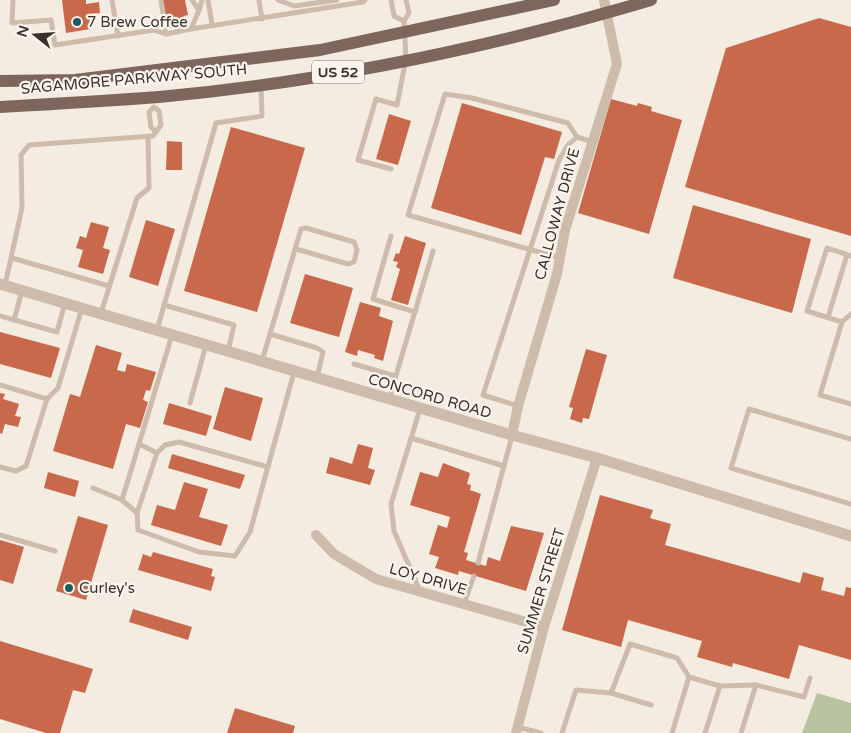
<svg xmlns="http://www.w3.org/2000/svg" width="851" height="733" font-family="'Varela Round',sans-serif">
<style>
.green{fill:#b8c4a0}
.building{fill:#c8694b}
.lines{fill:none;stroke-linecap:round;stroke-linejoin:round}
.service{stroke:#cdbbac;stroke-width:5}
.minor{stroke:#cdbbac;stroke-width:10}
.tertiary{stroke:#cdbbac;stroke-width:11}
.primary{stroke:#7d675c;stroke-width:12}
.poi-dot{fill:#1f5a5e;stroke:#fbf5ee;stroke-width:2}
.labels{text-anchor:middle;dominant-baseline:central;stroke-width:4.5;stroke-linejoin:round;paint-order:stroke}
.shield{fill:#fbf5ee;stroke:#756b66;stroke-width:1}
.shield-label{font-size:14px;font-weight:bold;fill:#3b302b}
.poi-label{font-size:15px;fill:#3b302b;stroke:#fbf5ee;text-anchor:start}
.street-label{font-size:15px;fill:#3b302b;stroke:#fbf5ee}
</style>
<rect width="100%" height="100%" fill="#f4ebe1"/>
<polygon class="green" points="817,693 851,703 851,733 802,733"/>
<g class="building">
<polygon points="62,0 86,0 86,4 99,2 100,13 89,14 91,29 66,33"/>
<polygon points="163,0 185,0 188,15 184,16 186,26 168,28"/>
<polygon points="819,18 851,27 851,236 685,187 726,48"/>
<polygon points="611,99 637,106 638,103 652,107 651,111 682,120 649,234 578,213"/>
<polygon points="462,103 562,132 554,159 545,157 521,235 431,208"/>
<polygon points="389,114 411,121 398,165 376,159"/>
<polygon points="231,127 305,148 257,312 184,291"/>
<polygon points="167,141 182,142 182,170 166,170"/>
<polygon points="693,205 811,239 792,313 673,278"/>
<polygon points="146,220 175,229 158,286 129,277"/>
<polygon points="91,222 109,227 103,248 110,250 103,274 78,267 83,250 76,248 80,236 86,238"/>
<polygon points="405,236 426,243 408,305 391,300 400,269 396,267 398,262 393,261 396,253 399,254"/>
<polygon points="305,274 353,288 339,337 290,323"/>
<polygon points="360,302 381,308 379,316 393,321 383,361 374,358 375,355 358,350 357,356 345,352"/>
<polygon points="0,332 60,348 51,378 0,364"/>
<polygon points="96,345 122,353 117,370 125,372 127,364 156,372 150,391 146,390 143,400 148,402 140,428 126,424 113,469 53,451 70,394 80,397"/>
<polygon points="586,349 607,355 589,419 583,418 582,423 570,419 573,408 569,407"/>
<polygon points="225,387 263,398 251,441 213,429"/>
<polygon points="0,393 5,394 3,399 19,404 15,416 21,417 18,427 5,424 2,434 0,433"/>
<polygon points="169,403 212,416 206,436 163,424"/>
<polygon points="358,444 373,448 368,468 375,470 370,485 326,473 330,457 352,464"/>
<polygon points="172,454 245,475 240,489 168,468"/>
<polygon points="443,463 470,473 467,484 471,485 470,490 481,494 464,552 468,553 466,560 486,566 488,557 500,561 511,526 544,533 526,591 459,571 458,575 435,568 439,557 429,554 438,525 447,528 450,517 410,505 420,472 438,477"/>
<polygon points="48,472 79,481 75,497 44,488"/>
<polygon points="184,482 208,489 199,517 228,525 221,546 151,525 157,505 175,510"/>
<polygon points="600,495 653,510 650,518 671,524 665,545 800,583 803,572 824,578 821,590 844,596 846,587 851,588 851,660 799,645 789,679 733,663 732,667 697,657 702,641 628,620 621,647 562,630"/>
<polygon points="78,516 108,525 86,600 56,591"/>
<polygon points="0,540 24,547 13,584 0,580"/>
<polygon points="153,552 213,569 211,576 215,577 211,591 138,570 143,554 151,557"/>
<polygon points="133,609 192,627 188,640 129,622"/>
<polygon points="0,641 93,669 85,693 73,690 60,733 46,733 0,719"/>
<polygon points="235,708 295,726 293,733 227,733"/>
</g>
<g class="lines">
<g class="service">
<polyline points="13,0 12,23 51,20 55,45 154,30 166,34 191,29 199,10 192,0"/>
<polyline points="112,0 118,36"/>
<polyline points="161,0 166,34"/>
<polyline points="208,0 212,24"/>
<polyline points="259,0 262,19"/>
<polyline points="278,0 294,6 337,0"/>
<polyline points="391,0 394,16 404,21"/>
<polyline points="199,10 202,0"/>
<polyline points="191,29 363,2 365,0"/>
<polyline points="391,169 358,160 376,99 397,105 406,59 404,21 409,13 406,0"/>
<polyline points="391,236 373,299 415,312"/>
<polyline points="851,256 827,248 807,311 842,322 851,314"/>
<polyline points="12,258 109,286"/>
<polyline points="560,258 408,215 445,94 472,98 568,123 577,137 593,142"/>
<polyline points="5,285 22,208 21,155 29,145 153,136 161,125 159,111 154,107 149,112 151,127 155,131"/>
<polyline points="164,305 234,325 228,351"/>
<polyline points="101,313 137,198 149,188 148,136"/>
<polyline points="0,316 57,332 65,303"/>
<polyline points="828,317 847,255"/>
<polyline points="14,320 22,291"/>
<polyline points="842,322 820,395 851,404"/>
<polyline points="157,330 216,123 262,116 261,86"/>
<polyline points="270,334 317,348 323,352 317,377"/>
<polyline points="262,361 301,229 306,228 354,242 357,250 354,262 348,264 296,249"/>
<polyline points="354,364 395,376"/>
<polyline points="0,385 47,399"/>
<polyline points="389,399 433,251"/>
<polyline points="190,403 206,345"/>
<polyline points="518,406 483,395 559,160 568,145 577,137"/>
<polyline points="411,438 504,466"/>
<polyline points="851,439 749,409 731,468 851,504"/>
<polyline points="139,444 157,453"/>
<polyline points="0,467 16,471 26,466 47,399 58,388 82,308"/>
<polyline points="93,488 122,500 137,513 138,530 199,552 235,556 250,532 294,372"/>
<polyline points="122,500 172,335"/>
<polyline points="137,513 157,453 165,445 179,442 268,467"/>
<polyline points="0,535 55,551"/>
<polyline points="478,563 512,436"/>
<polyline points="420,591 394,531 391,504 420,409"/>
<polyline points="464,604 474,576"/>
<polyline points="756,685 804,697 810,678"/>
<polyline points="720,686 756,685 741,733"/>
<polyline points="611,693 651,705"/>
<polyline points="517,727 541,733"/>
<polyline points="562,733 576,690 611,693 630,644 677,658 689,677 720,686 705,733"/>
<polyline points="672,733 689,677"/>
</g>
<g class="minor">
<polyline points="512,435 518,406 557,274 565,230 617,64 604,0"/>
<polyline points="316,535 334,554 376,579 544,627"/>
<polyline points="516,733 544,627 597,458"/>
</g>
<polyline class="tertiary" points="0,284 512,435 597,458 851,536"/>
<g class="primary">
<polyline points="0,81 75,80 320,50 554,0"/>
<path d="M0,107C53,104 106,101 159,97C323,82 493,47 651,0"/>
</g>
</g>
<g class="poi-dot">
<circle cx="77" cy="22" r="5"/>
<circle cx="69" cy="588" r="5"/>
</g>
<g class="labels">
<rect class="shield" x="312" y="60.5" width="52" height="23" rx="4"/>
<g class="shield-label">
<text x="338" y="72">US 52</text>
</g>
<g class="poi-label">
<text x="87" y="22">7 Brew Coffee</text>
<text x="79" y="588">Curley's</text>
</g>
<g class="street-label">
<text transform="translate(134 79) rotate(-5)">SAGAMORE PARKWAY SOUTH</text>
<text transform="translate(557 214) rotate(-75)">CALLOWAY DRIVE</text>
<text transform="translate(430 396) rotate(16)">CONCORD ROAD</text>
<text transform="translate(428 579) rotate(16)">LOY DRIVE</text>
<text transform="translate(541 591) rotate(-73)">SUMMER STREET</text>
</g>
</g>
<g transform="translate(35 35) rotate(287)" stroke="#fbf5ee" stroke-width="4" paint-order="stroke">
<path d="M0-4L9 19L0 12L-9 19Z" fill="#3b302b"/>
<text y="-8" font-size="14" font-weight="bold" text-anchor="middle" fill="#3b302b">N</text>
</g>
</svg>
